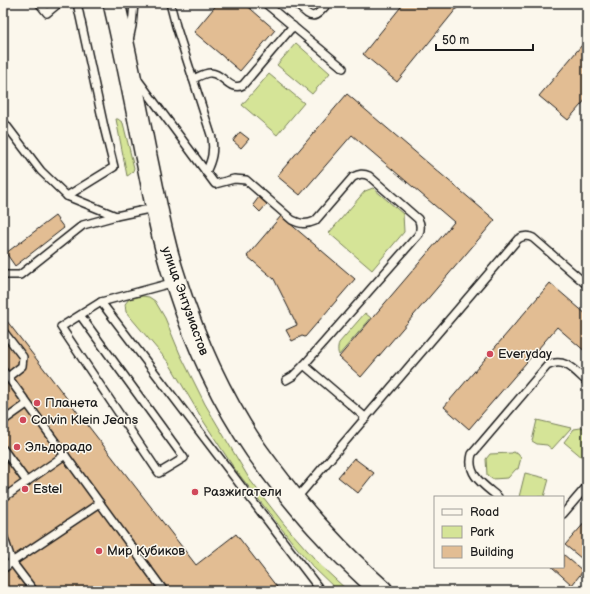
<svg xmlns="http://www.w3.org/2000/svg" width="590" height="594" font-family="'Balsamiq Sans',sans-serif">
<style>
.green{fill:#d5e497;stroke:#78805a}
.building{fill:#e2bd93;stroke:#1c1c1c}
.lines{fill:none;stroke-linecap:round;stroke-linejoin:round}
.service-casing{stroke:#1c1c1c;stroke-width:10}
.secondary-casing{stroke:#1c1c1c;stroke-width:24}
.service{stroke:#fbf7ec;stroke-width:7}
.secondary{stroke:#fbf7ec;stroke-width:21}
.poi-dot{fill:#d1495b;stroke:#fbf7ec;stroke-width:1.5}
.labels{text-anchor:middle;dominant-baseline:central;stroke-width:3;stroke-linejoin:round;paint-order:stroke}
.street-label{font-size:13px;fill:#1c1c1c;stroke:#fbf7ec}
.poi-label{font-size:13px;fill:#1c1c1c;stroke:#fbf7ec;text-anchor:start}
</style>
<rect width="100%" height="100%" fill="#fbf7ec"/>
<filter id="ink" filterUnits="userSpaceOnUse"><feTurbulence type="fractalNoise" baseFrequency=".025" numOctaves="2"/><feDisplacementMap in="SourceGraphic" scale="8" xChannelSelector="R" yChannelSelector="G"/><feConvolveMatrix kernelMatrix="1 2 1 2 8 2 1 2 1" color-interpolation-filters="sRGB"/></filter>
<g filter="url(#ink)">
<g class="green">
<polygon points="296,43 330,73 312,94 277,65"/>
<polygon points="269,74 304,103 277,135 242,105"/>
<path d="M116,119H118L123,123L134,168C133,172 131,174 127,176Z"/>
<polygon points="373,188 403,214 404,232 372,270 329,233 365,191"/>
<polygon points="143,296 149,297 155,301 165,318 180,354 205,404 250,480 284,524 321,566 348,591 338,591 313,567 292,542 234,468 204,422 169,363 126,312 125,304 129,299"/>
<path d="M365,313L371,318L339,355C337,351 338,347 339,343Z"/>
<polygon points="537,420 571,428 552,449 547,445 537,444 532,441"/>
<polygon points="587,427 587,453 583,458 564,442 574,429"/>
<polygon points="513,452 518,454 521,458 518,469 516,469 508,478 492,479 487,475 486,459 490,454 512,453"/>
<polygon points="525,473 549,479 544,497 519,497"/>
</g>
<g class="building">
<polygon points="218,3 244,3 275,30 240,71 194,32"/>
<polygon points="404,3 461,3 397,82 363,54"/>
<polygon points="587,39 587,98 568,120 539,96"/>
<polygon points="347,94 495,220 361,377 339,357 454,222 352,135 300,195 277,176"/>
<polygon points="240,132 249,139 241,148 233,141"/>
<polygon points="259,197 267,204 260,212 253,205"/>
<polygon points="55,216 64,228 15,266 6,253"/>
<polygon points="281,216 355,279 305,337 302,336 292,341 286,330 297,325 274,279 247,256"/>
<polygon points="550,283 587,315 587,353 557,327 469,429 444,407"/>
<polygon points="3,316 196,565 236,534 280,591 3,591"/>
<polygon points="354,458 374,473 358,493 338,477"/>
<polygon points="587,520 587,563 565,545"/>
<polygon points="563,554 583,571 572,585 552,567 563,567"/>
</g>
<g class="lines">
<g class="service-casing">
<g id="service">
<polyline points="39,3 47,13 59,3"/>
<path d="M170,3L176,26L212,138C214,151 212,160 206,172"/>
<polyline points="265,3 343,68"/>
<path d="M295,3C312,18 312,22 328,3"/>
<polyline points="129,40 132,26 134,3"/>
<path d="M193,79C198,77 206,72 211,73C224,74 230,92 243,85L293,26"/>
<path d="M138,80L215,184L234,179L246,180L292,220C300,224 306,225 315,221L353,177C359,174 363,173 369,176L418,219C421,224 421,228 419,234L304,365L293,376L286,380"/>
<polyline points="3,121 41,171 67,196 116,216 154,208"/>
<polyline points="67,196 114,167 104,127 77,3"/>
<polyline points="3,273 5,275 20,275 83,225 116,216"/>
<polyline points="101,302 321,591"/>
<polyline points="80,315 184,458 159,473 61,327 101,302 175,282"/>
<polyline points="3,331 23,357 22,366 8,377 3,371"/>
<polyline points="304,365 366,418"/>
<polyline points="8,377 164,591"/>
<polyline points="3,421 27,404"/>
<polyline points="3,449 27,482"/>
<path d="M498,497C484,485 466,475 472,454L547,366C564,356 575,371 587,382"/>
<polyline points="3,498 65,455"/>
<path d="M296,499L518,239C523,236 527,235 533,238L587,285"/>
<polyline points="563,514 587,486"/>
<polyline points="3,535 12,562 34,591"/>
<polyline points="3,569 12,562 100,503"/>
</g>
</g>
<g class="secondary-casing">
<path id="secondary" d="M114,3C126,54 136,105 146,156C155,198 162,241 176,282C195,341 221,399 256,450C277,479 300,509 325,535C343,555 362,573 382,591"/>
</g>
<use href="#service" class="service"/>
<use href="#secondary" class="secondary"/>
</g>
</g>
<g class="poi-dot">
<circle cx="490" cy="354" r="4"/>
<circle cx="37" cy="403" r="4"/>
<circle cx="23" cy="420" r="4"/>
<circle cx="17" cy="447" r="4"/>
<circle cx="25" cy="489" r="4"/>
<circle cx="195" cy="492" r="4"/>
<circle cx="99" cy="551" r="4"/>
</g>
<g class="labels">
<g class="street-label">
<text transform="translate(185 301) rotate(70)">улица Энтузиастов</text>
</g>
<g class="poi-label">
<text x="498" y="354">Everyday</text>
<text x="45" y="403">Планета</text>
<text x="31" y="420">Calvin Klein Jeans</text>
<text x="25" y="447">Эльдорадо</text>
<text x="33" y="489">Estel</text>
<text x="203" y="492">Разжигатели</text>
<text x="107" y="551">Мир Кубиков</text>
</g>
</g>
<rect width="590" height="594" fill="none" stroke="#fbf7ec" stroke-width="16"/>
<rect x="8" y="8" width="574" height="578" fill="none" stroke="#1c1c1c" stroke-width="1.5" filter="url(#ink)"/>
<rect x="434" y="496" width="130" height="72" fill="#fbf7ec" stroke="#a29f99"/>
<rect x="442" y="509" width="20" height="6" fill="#fbf7ec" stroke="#a29f99"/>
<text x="470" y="516" font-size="12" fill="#1c1c1c">Road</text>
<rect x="442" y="526" width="20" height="12" fill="#d5e497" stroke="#a29f99"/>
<text x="470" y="536" font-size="12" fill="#1c1c1c">Park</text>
<rect x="442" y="546" width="20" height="12" fill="#e2bd93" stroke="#a29f99"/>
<text x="470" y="556" font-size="12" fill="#1c1c1c">Building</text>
<path d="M436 44v6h97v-6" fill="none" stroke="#1c1c1c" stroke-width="2"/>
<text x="442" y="44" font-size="12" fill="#1c1c1c" stroke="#fbf7ec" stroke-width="3" paint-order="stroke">50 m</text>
</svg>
